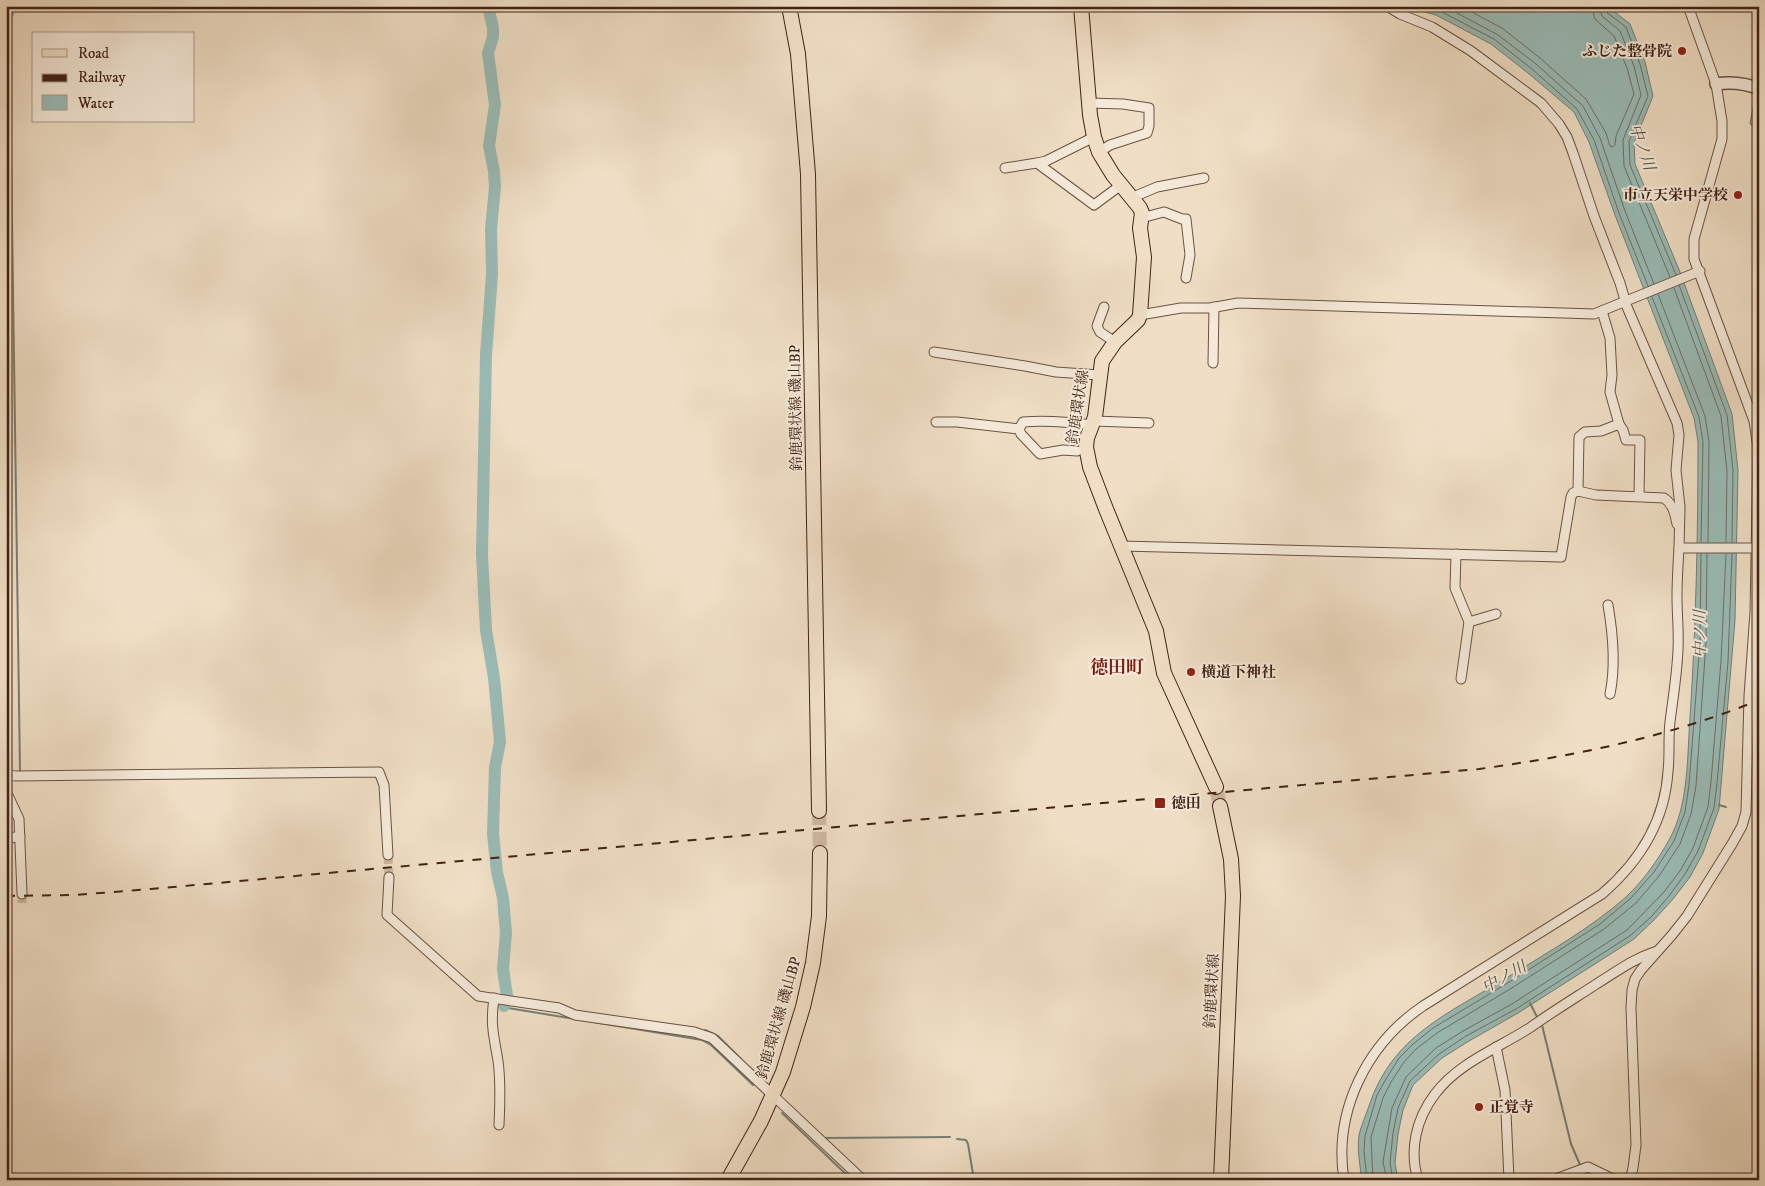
<svg xmlns="http://www.w3.org/2000/svg" width="1765" height="1186" font-family="'IM FELL DW Pica','Noto Serif JP',serif">
<style>
.green{fill:#b5c399;stroke:#7a7356}
.water{fill:#9abcb7;stroke:#767f76}
.lines{fill:none;stroke-linecap:round;stroke-linejoin:round}
.shore{stroke:#6d7066;stroke-width:1}
.stream{stroke:#767f76;stroke-width:2}
.river{stroke:#9abcb7;stroke-width:12}
.minor-tunnel{stroke:#cdb9a2;stroke-width:9;stroke-dasharray:9 4.5;stroke-linecap:butt}
.primary-tunnel{stroke:#cdb9a2;stroke-width:14;stroke-dasharray:14 7;stroke-linecap:butt}
.minor-casing{stroke:#6c5240;stroke-width:11}
.tertiary-casing{stroke:#6c5240;stroke-width:14}
.primary-casing{stroke:#402314;stroke-width:16}
.minor{stroke:#f5eada;stroke-width:9}
.tertiary{stroke:#f5eada;stroke-width:11}
.primary{stroke:#f0dfc6;stroke-width:14}
.rail{stroke:#402314;stroke-width:2;stroke-dasharray:9 9;stroke-linecap:butt}
.poi-dot{fill:#8f2418;stroke:#f5eada;stroke-width:2}
.labels{text-anchor:middle;dominant-baseline:central;stroke-width:4;stroke-linejoin:round;paint-order:stroke}
.poi-label{font-size:15px;font-weight:bold;fill:#402314;stroke:#f5eada;text-anchor:start}
.street-label{font-size:15px;fill:#402314;stroke:#f5eada}
.water-label{font-size:16px;font-style:italic;fill:#5b5145;stroke:#f5eada}
.quarter-label{font-size:18px;font-weight:bold;fill:#7a1f14;stroke:#f5eada}
</style>
<rect width="100%" height="100%" fill="#f0dfc6"/>
<filter id="stains"><feTurbulence type="fractalNoise" baseFrequency=".004" numOctaves="4"/><feColorMatrix values="0 0 0 0 .2 0 0 0 0 .09 0 0 0 0 .02 0 0 0 .5 -.17"/></filter>
<radialGradient id="worn" r=".72"><stop offset=".6" stop-color="#630" stop-opacity="0"/><stop offset="1" stop-color="#630" stop-opacity=".3"/></radialGradient>
<g class="green">
<polygon points="1755,97 1759,98 1759,130 1750,124"/>
<polygon points="1759,382 1759,424 1753,394"/>
</g>
<path class="water" d="M1401,6H1607L1630,24L1645,62L1653,96L1634,143L1635,164L1680,272L1732,414L1738,470L1735,620L1719,809L1703,853L1690,877L1673,899L1654,920L1634,939L1518,1013L1469,1041L1442,1058L1413,1085L1403,1110L1398,1134L1395,1163L1398,1180H1362C1360,1166 1357,1150 1359,1135C1361,1126 1366,1115 1369,1106C1392,1035 1450,1013 1508,977C1548,952 1591,928 1626,897C1643,881 1658,860 1669,840C1689,805 1687,757 1690,718C1696,626 1698,534 1698,442L1694,418L1615,215L1589,142L1574,112L1528,73L1491,44L1436,15Z"/>
<g class="lines">
<g class="shore">
<polyline points="1418,6 1438,10 1494,39 1532,69 1577,109 1594,140 1619,213 1648,286"/>
<polyline points="1444,6 1498,35 1536,64 1583,106 1600,138 1625,211 1654,284"/>
<polyline points="1460,6 1502,28 1540,58 1586,99 1606,133 1610,146 1613,147 1615,145 1616,136 1634,94 1627,68 1614,36 1595,19 1591,6"/>
<polyline points="1598,6 1602,16 1620,31 1634,66 1641,95 1623,140 1624,166 1670,277"/>
<polyline points="1605,6 1606,12 1626,27 1640,64 1648,96 1629,141 1630,165 1676,275"/>
<polyline points="1679,285 1727,415 1733,470 1732,542"/>
<polyline points="1674,288 1721,416 1727,471 1726,542"/>
<polyline points="1658,294 1705,416 1709,442 1708,542"/>
<polyline points="1652,297 1699,417 1703,442 1701,542"/>
<polyline points="1367,1180 1364,1151 1365,1136 1377,1095 1386,1079 1399,1058 1412,1045 1433,1028 1511,981 1600,924 1631,898 1654,872 1674,841 1685,812 1689,785 1700,642 1701,554"/>
<polyline points="1373,1180 1371,1137 1383,1098 1391,1082 1404,1062 1416,1049 1437,1033 1515,986 1604,929 1636,903 1659,876 1680,844 1691,814 1696,786 1706,642 1707,554"/>
<polyline points="1387,1180 1383,1162 1392,1108 1406,1077 1436,1048 1463,1031 1512,1004 1627,930 1664,892 1680,871 1693,848 1708,807 1711,782 1721,661 1726,554"/>
<polyline points="1393,1180 1390,1163 1393,1133 1398,1108 1410,1081 1439,1054 1466,1036 1516,1009 1631,935 1651,917 1669,896 1685,874 1698,851 1714,808 1717,783 1728,662 1732,554"/>
</g>
<g class="stream">
<polyline points="9,12 20,772"/>
<polyline points="1719,805 1726,807"/>
<polyline points="1530,1003 1537,1017"/>
<polyline points="504,1006 508,1008 702,1040 711,1045 753,1085"/>
<polyline points="1542,1025 1571,1144 1581,1167"/>
<polyline points="705,1030 718,1036 741,1059"/>
<polyline points="782,1113 852,1180"/>
<polyline points="823,1138 950,1137"/>
<polyline points="957,1139 966,1140 968,1144 974,1180"/>
<polyline points="1583,1171 1587,1180"/>
</g>
<g class="river">
<polyline points="9,6 9,12"/>
<polyline points="488,6 493,28 493,37 488,53 495,105 489,146 494,171 495,187 491,229 492,274 486,355 482,555 486,630 494,678 500,742 495,767 493,834 497,872 503,898 506,933 503,969 507,996 504,1006"/>
</g>
<g class="minor-tunnel">
<polyline points="388,855 389,877"/>
<polyline points="22,894 22,907"/>
</g>
<g class="primary-tunnel">
<polyline points="1216,787 1220,806"/>
<polyline points="819,811 820,853"/>
</g>
<g class="minor-casing">
<g id="minor">
<polyline points="1387,6 1400,14 1432,27 1471,51 1541,103 1559,124 1567,137 1573,153 1594,216 1620,283 1627,307 1677,423 1679,435 1676,470 1680,507 1679,548 1757,548"/>
<polyline points="1089,103 1123,104 1149,108 1149,126 1147,133 1110,145 1099,152"/>
<polyline points="1037,163 1046,161 1094,137"/>
<polyline points="1005,168 1037,163 1094,205 1121,185"/>
<polyline points="1131,198 1157,187 1204,178"/>
<polyline points="1141,218 1164,212 1182,219 1186,219 1190,255 1186,278"/>
<polyline points="1104,307 1097,326 1100,332 1115,342"/>
<polyline points="1140,315 1181,308 1210,308 1238,303 1594,314 1700,271"/>
<polyline points="934,352 1025,366 1056,372 1099,375"/>
<polyline points="1213,363 1214,307"/>
<polyline points="1094,421 1149,423"/>
<path d="M936,422H957L1019,429L1023,422C1047,420 1069,422 1092,425"/>
<polyline points="1619,424 1623,430 1626,440 1640,440 1639,496"/>
<polyline points="1019,429 1021,434 1040,454 1063,450 1077,451"/>
<polyline points="1578,491 1579,437 1585,432 1601,431 1619,424 1610,392 1612,375 1610,338 1602,311"/>
<path d="M1121,546L1561,557L1571,497L1573,493L1578,491L1596,495L1664,498C1673,504 1675,514 1677,524"/>
<polyline points="1456,554 1455,588 1469,622 1461,679"/>
<path d="M1608,605C1613,634 1616,665 1610,694"/>
<polyline points="1469,622 1496,614"/>
<polyline points="6,774 15,776 379,772 384,785 388,855"/>
<polyline points="6,791 19,819 22,894"/>
<polyline points="6,839 20,836"/>
<polyline points="389,877 387,915 478,996 559,1008 575,1015 694,1032 712,1038 863,1180"/>
<path d="M494,998C490,1025 494,1036 498,1061C501,1082 500,1104 499,1125"/>
<polyline points="1496,1047 1505,1090 1509,1180"/>
<path d="M1344,1180C1333,1111 1367,1044 1423,1006L1602,894C1639,862 1665,821 1668,771C1670,755 1668,738 1670,722C1673,698 1677,674 1678,650C1679,632 1677,615 1677,597C1677,581 1678,564 1679,548"/>
<path d="M1418,1180C1409,1150 1416,1119 1435,1094C1459,1062 1499,1048 1531,1027C1552,1012 1575,998 1598,983C1619,970 1633,959 1657,951"/>
<polyline points="1553,1180 1588,1167 1615,1180"/>
<polyline points="1630,1180 1633,1168 1636,1145 1631,1008 1632,990 1635,979 1641,970 1672,935 1687,916 1732,844 1742,826 1746,812 1749,696 1755,612 1758,448 1754,421 1694,259 1694,239 1722,139 1722,121 1716,84 1688,6"/>
</g>
</g>
<g class="tertiary-casing">
<path id="tertiary" d="M1716,84C1730,82 1745,83 1759,89"/>
</g>
<g class="primary-casing">
<g id="primary">
<polyline points="789,6 798,54 808,174 819,811"/>
<polyline points="1081,6 1090,115 1094,137 1099,152 1113,175 1140,208 1142,213 1140,228 1144,257 1140,315 1138,320 1115,342 1102,361 1095,417 1087,438 1086,447 1090,467 1106,509 1156,631 1164,673 1216,787"/>
<polyline points="1220,806 1231,859 1233,896 1221,1180"/>
<polyline points="728,1180 761,1121 783,1072 803,1007 813,963 819,916 820,853"/>
</g>
</g>
<use href="#minor" class="minor"/>
<use href="#tertiary" class="tertiary"/>
<use href="#primary" class="primary"/>
<path class="rail" d="M6,896L75,895L151,889L1479,769C1574,756 1669,737 1759,700"/>
</g>
<g class="poi-dot">
<circle cx="1682" cy="51" r="5"/>
<circle cx="1738" cy="195" r="5"/>
<circle cx="1191" cy="672" r="5"/>
<rect x="1154" y="797" width="12" height="12" rx="2.5"/>
<circle cx="1479" cy="1107" r="5"/>
</g>
<g class="labels">
<g class="poi-label">
<text x="1672" y="51" text-anchor="end">ふじた整骨院</text>
<text x="1728" y="195" text-anchor="end">市立天栄中学校</text>
<text x="1201" y="672">横道下神社</text>
<text x="1171" y="803">徳田</text>
<text x="1489" y="1107">正覚寺</text>
</g>
<g class="street-label">
<text transform="translate(1078 407) rotate(-81)">鈴鹿環状線</text>
<text transform="translate(796 408) rotate(-91)">鈴鹿環状線 磯山BP</text>
<text transform="translate(1212 991) rotate(-87)">鈴鹿環状線</text>
<text transform="translate(779 1018) rotate(-74)">鈴鹿環状線 磯山BP</text>
</g>
<g class="water-label">
<text transform="translate(1642 147) rotate(71)">中ノ川</text>
<text transform="translate(1700 634) rotate(-90)">中ノ川</text>
<text transform="translate(1504 977) rotate(-29)">中ノ川</text>
</g>
<g class="quarter-label">
<text x="1117" y="668">徳田町</text>
</g>
</g>
<rect width="1765" height="1186" fill="none" stroke="#f0dfc6" stroke-width="25"/>
<rect x="8" y="8" width="1750" height="1171" fill="none" stroke="#402314" stroke-width="2.5"/>
<rect x="12" y="12" width="1740" height="1161" fill="none" stroke="#402314"/>
<rect x="32" y="32" width="162" height="90" fill="#f5eada" stroke="#ad9a8b"/>
<rect x="42" y="49" width="25" height="8" fill="#f0dfc6" stroke="#ad9a8b"/>
<text x="78" y="58" font-size="15" fill="#402314">Road</text>
<rect x="42" y="74" width="25" height="8" fill="#402314" stroke="#ad9a8b"/>
<text x="78" y="82" font-size="15" fill="#402314">Railway</text>
<rect x="42" y="95" width="25" height="15" fill="#9abcb7" stroke="#ad9a8b"/>
<text x="78" y="108" font-size="15" fill="#402314">Water</text>
<rect width="100%" height="100%" filter="url(#stains)"/>
<rect width="100%" height="100%" fill="url(#worn)"/>
</svg>
